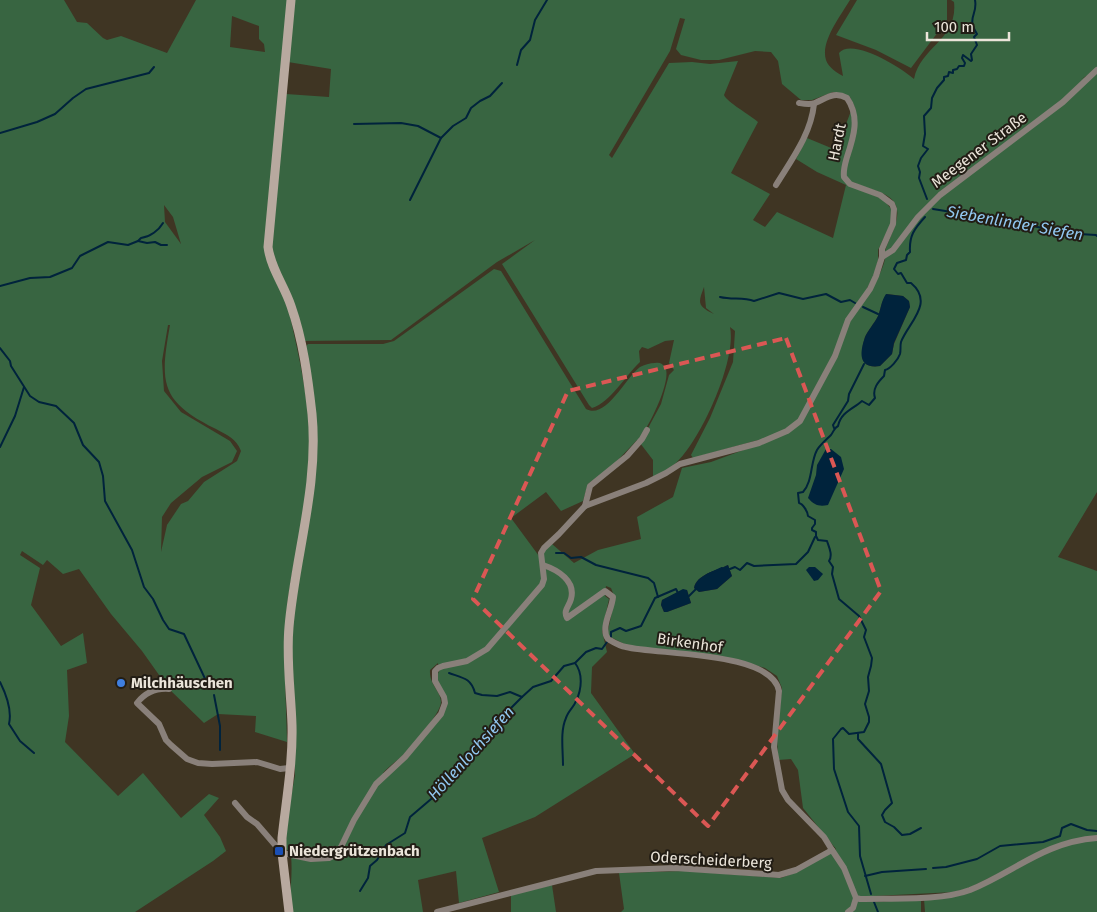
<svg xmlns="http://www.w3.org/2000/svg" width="1097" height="912" font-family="'Fira Sans',sans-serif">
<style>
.green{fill:#386541;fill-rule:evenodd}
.water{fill:#00233c}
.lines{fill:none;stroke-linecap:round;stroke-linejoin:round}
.stream{stroke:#00233c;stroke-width:2}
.street{stroke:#89807a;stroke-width:6}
.secondary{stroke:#b8a99f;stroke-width:9}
.marked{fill:none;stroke:#db5754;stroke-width:4;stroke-dasharray:10 6;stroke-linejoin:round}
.shop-dot{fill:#3f7fe0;stroke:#221d15;stroke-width:2}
.transit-dot{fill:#1a4fb4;stroke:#221d15;stroke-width:2}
.labels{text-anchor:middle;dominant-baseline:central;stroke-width:4;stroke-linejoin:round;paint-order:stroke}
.street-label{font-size:15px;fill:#ebe5da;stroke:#221d15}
.poi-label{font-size:15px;font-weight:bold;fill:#ebe5da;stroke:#221d15;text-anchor:start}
.water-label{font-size:16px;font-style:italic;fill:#91c7f0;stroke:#221d15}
</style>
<rect width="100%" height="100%" fill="#3f3523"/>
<g class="green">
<path d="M0,0H64L77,22L87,23L103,38L107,40L121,36L167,53L196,0H288L276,134L281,133L286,94L329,97L331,69L288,62L293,0H850C841,15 820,42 826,60C828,67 837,73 843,76L839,53C852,37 902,68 914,79C921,46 958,40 954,2L951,0H1097V70L1081,79L1097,72V492L1058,557L1097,571V912H925L924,899L962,895L1000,878L997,874L969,888L954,892L874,896L875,902L921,899V912H621L624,909L619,873L685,871L781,878L797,872L836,849L803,808L798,770L791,759L778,760L777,736L782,688L777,676L765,668L752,664L714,655L628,646L607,635L615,598L611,588L606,586L605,596L609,599L602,631L607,652L592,667L591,693L635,754L535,817L482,838L499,892L459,903L456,871L418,880L423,912H291C289,893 293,875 291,856L294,853L285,849L289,809L295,775L294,695L291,632L296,587L309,522L315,467L316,430L313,393L305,347L308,344H383L394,341L494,269L501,271L586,409C606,420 626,377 640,367C644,365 650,363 655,363C659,362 662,363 665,367C673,380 647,430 638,441L637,440L614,464L588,484L583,501L561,511L546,492L511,518L539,556L552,544L574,563L598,550L641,539L637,517L673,497L682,468L711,462L757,445L758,440L693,458L691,455L710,418L733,362L735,331L730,327C737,360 701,440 676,463C669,469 661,473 653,477V460L640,443L661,404L669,375L674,370L669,363L674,340L665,341L648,349L642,347L639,351L640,362C625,376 611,402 592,408L589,405L502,264L535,240L497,262L391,340L300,341L294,316H290C300,362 311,408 310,455C309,504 295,550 288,598C282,645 286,694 287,742L255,732L256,716L218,714L204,723L169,689L142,651L111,614L79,569L63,574L47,560L43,565L22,551L20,555L40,568L31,605L61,646L83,633L87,663L67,670L69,716L65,742L118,796L143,773L181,818L209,794L219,798L204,815L220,837L226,851L213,861L135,912H0ZM232,16L259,26V39L264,44L265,52L230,47ZM680,18L685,19L676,49L681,55L701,60H719L755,51L771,52L778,61L782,84L801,100H812L833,92L850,97L856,110L851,111L836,150L807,138L796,159L817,172L846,185L833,238L777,212L765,227L753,220L770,194L731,173L758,122C750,115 727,102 724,95L738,61L710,64L692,62L669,63L612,158L609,155L670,51ZM853,182C864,188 879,190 889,197C907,210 891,233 886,248C884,252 885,255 885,259C883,269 877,279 873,288H867L874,276L878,260V250L893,219L892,210L883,199L847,185ZM164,205L173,217L181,244L165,222ZM704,287L706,308L714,314C697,306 698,303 704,287ZM887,294L903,296L909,301L910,307L894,344L892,354L880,366C859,369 860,354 865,337C868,330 874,324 878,316C881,309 881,301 887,294ZM168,325H170C160,382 159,401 216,429C227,435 236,438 241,451L237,461L204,482L188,501L181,504L167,525L161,552L162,517L171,503L202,477L232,462L237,451L230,441L181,412L164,391L162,361ZM728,565L732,576L717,589L699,592L694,588C697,574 716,571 728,565ZM683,590H687L691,603L667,612H664L661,605L662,600ZM438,663L439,671L435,681C439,687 445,694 445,702C445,718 400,761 387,773H383C389,766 397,761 403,755C412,746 441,713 441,702C441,691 429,685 430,670Z"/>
<polygon points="857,0 947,0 947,20 911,68 876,50 836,35"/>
<polygon points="552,885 556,912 511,912 511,895"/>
</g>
<g class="water">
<path d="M886,294L903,296L909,301L910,307L894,343L892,354L880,366C859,369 859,354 865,337C868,330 874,324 878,316C881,309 881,301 886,294Z"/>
<path d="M826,449H831L841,457L844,469L828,505C819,507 814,505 808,498L816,475L817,465Z"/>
<path d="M728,565L732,576L717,589L699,592L694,588C697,574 716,571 728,565Z"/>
<polygon points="809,567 815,567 823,574 818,580 814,581 806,570"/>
<polygon points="683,589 687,590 691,603 667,612 664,612 661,605 662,600"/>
</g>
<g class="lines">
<g class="stream">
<polyline points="517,65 521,50 530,40 535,20 547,0"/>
<polyline points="354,124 401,123 418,126 441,138"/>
<polyline points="0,133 37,122 55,114 73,98 86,89 149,73 154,67"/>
<path d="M927,199L919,178L920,172L918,166L921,158L928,149L923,146L925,134L924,116L931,108L932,98L937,88L944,80V77L948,76L949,72L953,73V70L957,69L959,66H964L965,63L962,58L963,55L971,61L972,60L971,54L977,45L974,37L977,34C966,17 978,15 975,0"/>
<polyline points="410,200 441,138 453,126 466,118 471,108 480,101 490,96 502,83"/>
<polyline points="933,209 1025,224 1063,233 1096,235 1097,236"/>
<polyline points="138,241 147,243 155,242 161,245 167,245"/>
<path d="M0,286L30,278L50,277L72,268L80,256L108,242L128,245L138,241L141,238C150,237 159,230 163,223"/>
<path d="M720,297C732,300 743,297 754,301L779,293L803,299L826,294L841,302L850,300L855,303"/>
<polyline points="863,307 878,314"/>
<polyline points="0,348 10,361 11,366 30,396 39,402 56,406 74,423 83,445 99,462 103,476 105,501 132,550 144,587 153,599 163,620 169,629 184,634 208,685"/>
<polyline points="834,428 833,425 848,401 849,394 864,364"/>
<polyline points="0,447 15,416 24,387"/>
<polyline points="556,553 564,553 571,558 581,557 596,565 648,578 654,583 658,597"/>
<polyline points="730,569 735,567 740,570 747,563 754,566 796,564 808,552 815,537"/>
<polyline points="707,575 722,568"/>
<polyline points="689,596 696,589"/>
<polyline points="611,637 611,632 620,628 626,631 641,626 655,598 676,589 678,593"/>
<path d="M449,673C463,678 471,678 475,693L482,695L497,696L510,692L522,697"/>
<path d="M0,682C6,694 12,711 9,724L20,741L34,753"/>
<polyline points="214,695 220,726 220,750"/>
<polyline points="858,734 858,739 881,764 892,803 885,810 882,815 885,822 894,827 902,835 910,834 921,828"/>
<path d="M563,765C563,750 560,731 566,718C568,711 574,707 576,701C582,689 583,673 575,663"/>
<polyline points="933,868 946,867 977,859 1000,846 1043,842 1060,836 1062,828 1071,824 1087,830 1097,831"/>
<polyline points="865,876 882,872 926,869"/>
<polyline points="360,891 368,878 370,866 377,860 386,845 405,833 410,817 444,788 447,778 468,754 475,750 478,741 499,724 505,714 522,697 533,687 551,681 564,666 575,663 586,652 596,648 602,649 607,642"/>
<path d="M871,894L860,856L859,826L848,812L834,769L833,739L841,729L843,728L849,734L864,732L869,722V717L865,704L869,691L868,677L871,666L872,658L864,637L866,630L859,616L839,599L832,574L833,567L829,561C833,555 829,547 827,541L818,540L816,536V532L812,530V528L815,524V520L808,516C808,512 803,504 799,503L798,493L803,492C813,481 810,463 817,450C820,445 827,439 831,435C834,431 834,428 838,426C841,412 853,409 862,401L869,405L875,398C872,389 878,382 884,376L885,370C890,369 898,360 900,354C901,350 900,346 901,342C908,323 935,303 911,283H907L901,273L898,274L894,269L897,263L906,260L907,255L910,252C909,236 914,229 925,217"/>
<polyline points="874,902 878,912"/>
</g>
<g class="street">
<path d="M776,185C792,159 811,134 814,104"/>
<polyline points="882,257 893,250 918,217 940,195 1063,102 1097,70"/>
<polyline points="585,506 590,486 627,456 642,439 647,430"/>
<path d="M543,565C558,570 576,581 571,599C569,607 563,610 567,618L605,591L613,597C612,610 600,628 608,639C613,642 619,646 626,647C658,655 772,651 779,691L774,747L782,790L788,800L824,837L832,850"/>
<path d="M169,689C156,688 145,693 137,703L159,724L166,740L171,745L187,759L198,763L212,764L257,762L280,769L289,768"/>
<path d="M235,803L247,817L257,824L282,853L311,859L329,858L333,856L341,847L354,820L376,784L405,757L441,714L445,703L444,697L435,681V671L438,668L443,666L467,661L487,649L542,585L544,579L541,553L544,548L559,534L585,506L646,483L666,473L680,464L759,443L787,431L800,421L835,356L848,320L870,289L876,276L882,257V249L893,224L894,209L892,204L880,195L850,184L844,177C843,170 845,164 847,157C854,136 860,117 847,98C834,91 827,98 815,103C810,105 805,104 799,103"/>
<path d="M437,912L596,871L675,868L779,875L796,870L832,850L844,868L856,898L860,899C893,898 941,901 970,890C1016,871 1044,842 1097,838"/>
<polyline points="848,912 853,908 856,898"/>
</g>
<path class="secondary" d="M289,912L282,853V838C286,801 293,763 292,725C291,693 286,660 289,627C295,556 319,486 312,414C308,378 303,340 291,306C284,285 271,269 268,247L291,0"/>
</g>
<path class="marked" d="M786,338L881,591L708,826L473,599L568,391Z"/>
<circle class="shop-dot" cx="121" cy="683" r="5"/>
<rect class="transit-dot" x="274" y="846" width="10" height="10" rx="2.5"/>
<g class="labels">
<g class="street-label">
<text transform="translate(837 142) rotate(-78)">Hardt</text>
<text transform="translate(979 150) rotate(-37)">Meegener Straße</text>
<text transform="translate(690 643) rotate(8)">Birkenhof</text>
<text transform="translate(711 860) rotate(3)">Oderscheiderberg</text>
</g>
<g class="poi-label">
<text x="131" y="683">Milchhäuschen</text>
<text x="289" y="851">Niedergrützenbach</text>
</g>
<g class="water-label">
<text transform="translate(1015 223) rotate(10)">Siebenlinder Siefen</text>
<text transform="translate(471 753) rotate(-48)">Höllenlochsiefen</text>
</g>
</g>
<path d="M927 32v8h82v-8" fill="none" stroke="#ebe5da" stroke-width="2.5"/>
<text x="934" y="32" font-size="15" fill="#ebe5da" stroke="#221d15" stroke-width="4" paint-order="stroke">100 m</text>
</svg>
